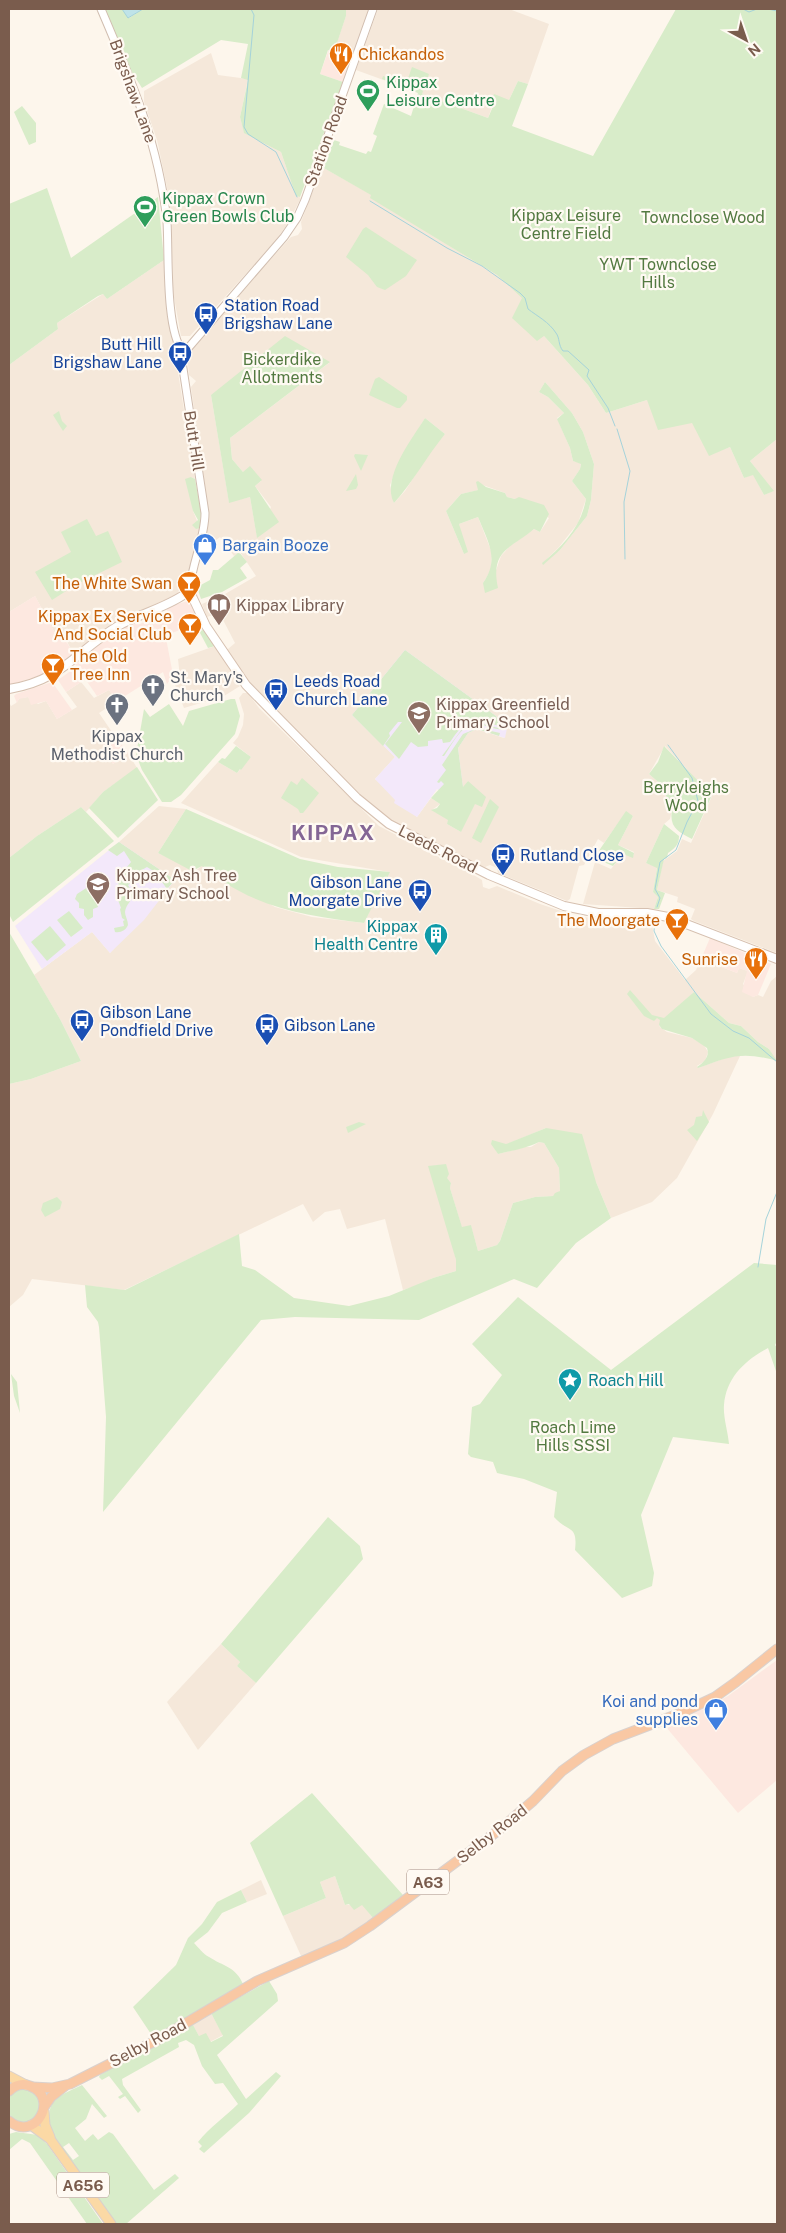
<svg xmlns="http://www.w3.org/2000/svg" width="786" height="2233" font-family="'Public Sans',sans-serif">
<style>
.residential{fill:#f5e8da;fill-rule:evenodd}
.commercial{fill:#fde8e0}
.education{fill:#f3e8fa}
.green{fill:#d8ecc9;fill-rule:evenodd}
.water{fill:#bfe3e8;stroke:#a5d3da}
.lines{fill:none;stroke-linecap:round;stroke-linejoin:round}
.stream{stroke:#a5d3da;stroke-width:1}
.tertiary-casing{stroke:#d1beb0;stroke-width:9}
.secondary-casing{stroke:#d6c0b0;stroke-width:10}
.primary-casing{stroke:#dad1cd;stroke-width:11}
.trunk-casing{stroke:#dad1cd;stroke-width:11}
.tertiary{stroke:#fff;stroke-width:7}
.secondary{stroke:#fff;stroke-width:8}
.primary{stroke:#fbd9a5;stroke-width:9}
.trunk{stroke:#f9c8a4;stroke-width:9}
.labels{text-anchor:middle;dominant-baseline:central;stroke-width:4.5;stroke-linejoin:round;paint-order:stroke}
.shield{fill:#fffaf3;stroke:#a28b7f;stroke-width:1}
.shield-label{font-size:15px;font-weight:bold;fill:#7a5c4d}
.food-label{font-size:16px;fill:#c56008;stroke:#fffaf3;text-anchor:end}
.leisure-label{font-size:16px;fill:#27864d;stroke:#fffaf3;text-anchor:start}
.street-label{font-size:16px;fill:#7a5c4d;stroke:#fffaf3}
.park-label{font-size:16px;fill:#537a41;stroke:#fffaf3}
.transit-label{font-size:16px;fill:#164399;stroke:#fffaf3;text-anchor:start}
.shop-label{font-size:16px;fill:#366cbe;stroke:#fffaf3;text-anchor:start}
.education-label{font-size:16px;fill:#785e54;stroke:#fffaf3;text-anchor:start}
.worship-label{font-size:16px;fill:#5b616d;stroke:#fffaf3;text-anchor:start}
.culture-label{font-size:16px;fill:#0d838f;stroke:#fffaf3;text-anchor:end}
.district-label{font-size:21px;font-weight:bold;letter-spacing:1px;fill:#846695;stroke:#fffaf3}
</style>
<rect width="100%" height="100%" fill="#fdf6ec"/>
<g class="residential">
<polygon points="346,9 369,9 353,55 335,48 346,16"/>
<polygon points="378,9 509,9 549,24 528,84 518,81 509,100 494,101 488,118 356,70"/>
<polygon points="211,53 218,75 248,79 240,117 244,132 281,152 296,195 301,198 288,223 277,239 190,336 181,336 173,292 171,218 167,187 157,140 144,102 144,91"/>
<path d="M322,167L372,195L371,198L497,275L523,296L544,336L588,385L606,413L647,400L692,422L709,455L730,447L744,478L753,474L764,495L773,491L750,461L777,439V953L694,921L691,919L695,909L677,902L678,897L657,890L663,861L677,851L682,839L691,843L712,796L665,746L649,774L664,787L668,805L672,810L670,819L664,824L646,863L657,867L653,892L658,897L654,909L583,904L595,862L611,869L623,854L633,857L634,852L618,845L633,816L626,812L604,843L598,839L584,865L579,866L570,899L567,901L498,873L497,868L490,865L485,867L472,862L395,824L382,815L323,758L247,680L228,652V649L235,643L221,616L218,617L216,614L207,617L202,604L225,594L256,576L240,552L234,556L220,537L207,547L204,546L207,534L208,508L191,387L196,381L189,375L187,354L227,309L231,307L237,296L291,237L298,235L302,229L301,222ZM329,363L230,438L232,459L243,472L261,481L255,486L271,507L257,537L250,497L229,502L211,395ZM545,382L572,413L583,432L594,464L591,500L587,516L560,550L543,563L559,547L578,523L586,499L572,481L580,469L581,463L573,461L570,448L557,418L564,413L548,397L539,392ZM425,418L445,434L431,450L405,491L394,503L390,485L399,462ZM480,484L505,493L507,497L515,499L549,518L540,532L534,529L511,545L501,556L495,573L483,583L491,570L492,553L478,517L459,524L464,554L446,511L461,494L479,490ZM405,650L496,716L504,738L476,729L468,733L458,748L463,788L468,781L461,832L447,824L449,820L432,810L440,804L431,798L417,817L375,779L395,757L352,715Z"/>
<polygon points="164,260 167,314 176,356 173,359 177,366 195,479 191,477 193,511 200,528 187,577 177,594 124,619 74,655 62,632 56,635 35,596 9,612 9,365 58,329 57,323 103,294 107,299"/>
<polygon points="215,646 240,686 224,696 184,708 175,685 180,677 178,659"/>
<polygon points="81,682 94,698 109,690 117,701 99,713 114,735 102,743 113,764 128,753 137,768 103,792 86,812 81,807 37,836 9,858 9,702 11,706 16,703 20,698 28,697 38,704 46,701 57,719 77,707 66,692"/>
<polygon points="243,693 248,693 259,708 379,826 477,877 482,880 483,887 489,889 497,886 540,904 567,913 570,919 577,921 581,917 610,919 617,925 624,924 628,919 651,919 655,941 685,980 696,970 701,959 737,973 739,968 748,971 743,984 753,997 758,995 763,997 771,981 777,976 777,1063 769,1049 758,1042 741,1026 729,1023 694,992 659,1025 660,1027 667,1032 692,1038 704,1045 708,1052 705,1061 697,1066 698,1068 733,1055 740,1056 713,1114 677,1178 652,1202 611,1218 596,1182 546,1128 495,1149 498,1154 525,1147 531,1147 539,1142 544,1143 559,1168 560,1191 553,1196 535,1197 513,1203 500,1241 497,1245 478,1251 471,1226 462,1228 450,1188 451,1183 435,1165 456,1260 456,1271 433,1278 416,1286 403,1290 385,1219 347,1229 340,1209 325,1212 313,1222 303,1204 124,1290 32,1279 23,1295 9,1307 9,1084 31,1079 81,1061 60,1019 34,975 92,932 110,953 175,880 119,842 159,806 186,809 158,853 196,871 202,865 275,907 312,917 364,923 389,872 301,857 181,803 218,762 237,773 251,757 233,743 238,737 243,725 244,714 239,698"/>
<polygon points="221,1644 240,1662 237,1666 256,1683 198,1750 167,1702"/>
<polygon points="335,1876 345,1905 362,1904 374,1919 323,1949 302,1958 283,1916 326,1898 320,1882"/>
<polygon points="261,1880 267,1894 247,1902 241,1890"/>
<polygon points="211,2013 223,2035 210,2042 199,2036 192,2024"/>
</g>
<g class="commercial">
<polygon points="329,49 351,60 343,82 320,74"/>
<polygon points="35,596 56,635 61,632 74,655 48,673 9,685 9,612"/>
<polygon points="188,601 191,601 200,622 172,633 166,638 173,675 167,684 163,672 117,701 109,690 97,696 75,664 102,641 128,625 138,620 140,624 167,611 167,607"/>
<polygon points="72,670 81,682 66,692 58,680"/>
<polygon points="52,682 72,710 57,719 46,701 31,705 28,697 19,699 17,703 14,696 16,694"/>
<polygon points="114,735 128,753 113,764 102,748 104,746 102,743"/>
<polygon points="710,938 771,964 758,995 753,997 742,992 747,971 739,968 737,973 701,959"/>
<polygon points="777,1660 777,1780 738,1813 666,1727 728,1696"/>
</g>
<g class="education">
<polygon points="405,650 496,716 500,726 507,728 505,738 477,729 468,733 458,748 463,788 453,800 437,789 417,817 394,803 395,800 375,779 395,757 352,715"/>
<polygon points="119,842 175,880 144,920 110,953 92,932 42,969 15,926"/>
</g>
<g class="green">
<polygon points="105,9 122,9 129,18 143,9 346,9 346,16 334,52 328,50 320,74 343,82 300,197 296,196 281,152 244,133 240,117 248,80 241,78 248,44 221,40 142,88 130,69"/>
<polygon points="676,9 777,9 777,439 750,461 774,491 764,495 753,475 744,478 730,447 709,456 692,423 658,430 647,400 606,413 588,385 544,336 537,341 512,318 522,298 497,275 370,198 371,195 322,167 330,142 334,140 340,142 339,145 366,154 368,151 371,152 377,136 373,134 384,104 411,116 418,93 382,79 383,76 406,84 412,67 429,74 422,94 488,118 494,104 491,100 494,94 509,100 518,81 528,84 512,126 593,156"/>
<polygon points="22,106 36,123 36,142 29,145 14,112"/>
<polygon points="47,188 71,258 158,197 164,260 107,299 103,294 98,296 57,323 58,329 9,365 9,204"/>
<polygon points="366,227 417,260 406,276 385,290 377,287 368,275 346,257 363,229"/>
<polygon points="285,336 330,362 230,438 232,459 243,472 250,466 262,480 255,486 279,522 257,538 250,497 229,503 211,395"/>
<polygon points="379,377 407,396 407,400 400,408 397,408 369,395 375,379"/>
<path d="M545,382L572,413L583,432L594,464L591,500L587,516L560,550L543,565L542,563C563,546 581,527 586,499L572,481L580,469L581,464L573,461L570,448L557,419L564,413L548,397L539,392Z"/>
<polygon points="59,411 62,421 67,426 63,431 53,415"/>
<path d="M425,418L445,434C427,456 413,482 394,503C381,478 412,439 425,418Z"/>
<polygon points="355,454 368,455 361,471 354,456"/>
<polygon points="356,474 358,485 356,489 346,491"/>
<polygon points="191,477 195,479 201,511 200,528 196,529 192,525 198,520 193,511 185,479"/>
<path d="M478,481L486,487L505,493L507,497L515,499L519,497L544,505L549,514L540,532L534,529C510,549 490,550 498,588L485,593L483,583C500,559 488,542 478,517L459,524L468,552L464,554L446,511L461,494L478,490L476,482Z"/>
<polygon points="87,519 96,536 108,531 122,562 77,584 52,600 35,572 71,552 61,532"/>
<polygon points="239,552 247,562 240,568 247,578 222,592 201,599 197,587 210,580 213,570 218,570"/>
<polygon points="203,630 206,632 215,646 208,648 199,631"/>
<path d="M405,650L496,716L500,726C469,718 469,715 450,742L443,743L442,739L428,741V746L418,747L411,742L399,759L385,744L402,722H398L389,733L390,736L383,746L352,715Z"/>
<polygon points="231,699 235,699 240,716 235,734 181,795 171,802 162,802 142,770 136,755 144,709 150,717 169,704 183,726 189,711"/>
<path d="M476,722L506,730C497,730 488,726 478,724C463,721 452,745 444,756H442L465,725Z"/>
<polygon points="478,728 500,733 499,736 477,729 468,733 458,748 463,787 468,781 486,797 482,807 475,804 461,832 447,824 448,820 431,810 437,808 440,804 431,798 444,784 441,781 439,783 437,782 446,770 442,765 463,734"/>
<polygon points="236,746 251,757 241,770 240,769 237,773 218,762 222,758 225,759"/>
<path d="M664,746L712,795L692,839C678,832 669,827 672,810L668,805L664,787L649,774L658,762Z"/>
<polygon points="137,767 158,800 118,838 89,808 103,792"/>
<polygon points="302,778 319,793 303,813 300,813 298,809 281,798 291,781 297,785"/>
<polygon points="490,799 499,807 481,843 472,838"/>
<polygon points="81,807 114,841 13,922 9,914 9,858 37,836"/>
<path d="M186,809L300,859L338,867L390,872L364,923C315,917 266,910 224,882C216,877 208,873 202,866L192,871L158,853Z"/>
<polygon points="626,811 633,816 618,845 634,853 633,858 623,854 613,866 594,858"/>
<path d="M664,824L679,836C679,845 675,848 668,853L667,858L664,859L657,890L665,893L659,909H654L658,897L653,892L657,868L646,863Z"/>
<path d="M119,842L175,880L167,889L155,872L147,867L131,876V883L128,885C138,900 127,900 125,912C125,916 128,920 128,925C126,930 121,933 115,932L114,928L124,926L123,921L125,920L122,918L120,909L121,908L118,900L120,894L117,888L119,887L118,882L120,881L115,873L124,871L131,862L124,851L117,856L108,850Z"/>
<polygon points="91,885 95,902 97,902 98,907 93,909 93,917 88,920 84,915 84,909 79,908 79,903 75,899 77,894"/>
<polygon points="69,911 83,928 71,937 57,920"/>
<polygon points="50,926 66,945 47,961 31,942"/>
<polygon points="9,932 60,1019 81,1061 31,1079 9,1084"/>
<path d="M630,990L652,1015L664,1018L694,992L729,1023L741,1026L758,1042L769,1049L777,1061C742,1051 731,1056 698,1068L697,1067C704,1062 710,1056 707,1048L692,1038L662,1029L659,1025L660,1020L657,1018L654,1021L644,1016L627,994Z"/>
<polygon points="703,1110 709,1122 697,1141 687,1130 694,1125 696,1117 702,1116"/>
<polygon points="359,1122 366,1124 348,1133 346,1127"/>
<path d="M546,1128L582,1134L596,1182L611,1218L576,1243L537,1288L514,1279L419,1320L295,1317L261,1320L103,1512L106,1417L99,1327L98,1322L87,1307L85,1285L125,1290L239,1234L242,1266L255,1270L294,1298L349,1306L389,1296L433,1278L456,1271V1260L428,1166L446,1164L449,1174L447,1178L451,1183L450,1188L462,1227L471,1225L478,1251L497,1245L500,1241L513,1203L535,1197L553,1196L555,1193L560,1191L559,1168L544,1143L539,1142C524,1149 515,1150 498,1154L491,1144L492,1140L506,1144Z"/>
<polygon points="57,1197 62,1202 60,1209 45,1217 41,1210 43,1203"/>
<path d="M754,1263L777,1265V1341L775,1345L777,1348V1374L768,1348C745,1360 726,1378 724,1405C723,1417 728,1432 729,1444L673,1437L641,1515L654,1573L652,1586L622,1598L575,1550C578,1524 568,1533 554,1517L557,1492L524,1479L497,1473L493,1462L471,1457L468,1454L472,1407L480,1404L502,1375L472,1344L518,1297L611,1370Z"/>
<polygon points="11,1374 17,1382 20,1413 14,1396"/>
<polygon points="328,1517 360,1546 363,1559 256,1683 237,1666 240,1662 221,1644"/>
<polygon points="312,1793 403,1895 374,1919 362,1905 354,1910 349,1904 345,1905 335,1876 320,1882 326,1898 283,1916 250,1843"/>
<path d="M241,1890L247,1902L222,1913L208,1932L194,1943C199,1948 203,1954 209,1957C223,1966 236,1967 243,1984L153,2037L133,2007L176,1965L188,1938L202,1924L217,1902Z"/>
<path d="M269,1981L277,1994L278,2001L217,2055L246,2099L276,2072L281,2076L249,2113L204,2153L199,2149L202,2146L198,2142C210,2127 225,2117 238,2104L223,2083L215,2084L202,2066L194,2045L186,2040L178,2043L179,2047L122,2079L123,2085L141,2110L138,2113L125,2096L120,2099L118,2097L123,2094L109,2076L102,2080L99,2077L100,2075L188,2026L193,2025L199,2036L206,2033L211,2042L223,2036L211,2013Z"/>
<path d="M82,2085L107,2116L104,2118L92,2104L86,2119L75,2128L85,2141L93,2134L98,2140L109,2132L113,2134L154,2190L175,2174L179,2178L126,2224H116L51,2132C44,2101 56,2097 82,2085ZM69,2143L79,2156L73,2160L63,2147Z"/>
<circle cx="24" cy="2106" r="17"/>
<polygon points="16,2132 38,2135 47,2144 103,2224 87,2224 30,2143 22,2139 9,2150 9,2134"/>
</g>
<polygon class="water" points="122,9 143,9 128,18"/>
<g class="lines">
<g class="stream">
<polyline points="251,9 254,15 244,127 248,134 276,152 297,197"/>
<polyline points="743,9 749,12 757,9"/>
<polyline points="768,9 777,11"/>
<path d="M370,201L447,248L482,266L520,293L525,298L528,309C537,316 549,322 556,333C560,338 558,345 563,351H568L589,370L587,376L608,408L615,426"/>
<polyline points="617,429 630,471 624,502 625,559"/>
<polyline points="657,907 660,898 655,889 660,862 676,850 687,822 698,801 692,778 668,745"/>
<polyline points="655,921 654,931 661,946 711,1014 733,1031 749,1038 777,1062"/>
<polyline points="758,1267 766,1219 777,1192"/>
</g>
<g class="tertiary-casing">
<g id="tertiary">
<path d="M101,9C131,79 159,144 167,222C169,251 165,330 183,352"/>
<path d="M190,588C192,562 205,539 205,513L182,362L183,354L284,237L297,218L305,200L373,9"/>
</g>
</g>
<g class="secondary-casing">
<g id="secondary">
<polyline points="185,594 186,588 191,589 191,594 206,626 246,685 357,798 389,824 489,875 564,906 598,913 647,913 668,917 777,959"/>
<path d="M9,689C63,680 75,652 118,626C139,614 165,608 185,594"/>
</g>
</g>
<g class="primary-casing">
<g id="primary">
<polyline points="9,2076 26,2085"/>
<polyline points="44,2111 45,2125 50,2137"/>
<polyline points="31,2125 50,2139 111,2224"/>
</g>
</g>
<g class="trunk-casing">
<g id="trunk">
<polyline points="32,2087 52,2088 70,2084 159,2039 257,1981 344,1943 370,1926 499,1830 533,1801 562,1771 584,1755 613,1739 681,1713 715,1697 736,1682 777,1649"/>
<path d="M9,2091C15,2085 23,2083 30,2086C60,2097 36,2143 9,2121"/>
<polyline points="44,2107 51,2097 65,2086"/>
</g>
</g>
<use href="#tertiary" class="tertiary"/>
<use href="#secondary" class="secondary"/>
<use href="#primary" class="primary"/>
<use href="#trunk" class="trunk"/>
</g>
<defs>
<g id="restaurant-pin" transform="scale(1.25)"><path d="M0 17L-7.5 6A9.5 9.5 0 1 1 7.5 6Z" fill="#e8710a" stroke="#fffaf3"/><path d="M-5-6h1v4h1v-4h1v4h1v-4h1v5L-1.5 .5V6h-2V.5L-5-1ZM5-6V6H3V1.5H1.5Q1.5-4 5-6Z" fill="#fff"/></g>
<g id="stadium-pin" transform="scale(1.25)"><path d="M0 17L-7.5 6A9.5 9.5 0 1 1 7.5 6Z" fill="#2e9e5b" stroke="#fffaf3"/><path d="M0-5a6.5 5 0 1 0 0 10a6.5 5 0 1 0 0-10ZM-3.5-1.8h7v3.6h-7Z" fill="#fff"/></g>
<g id="bus-pin" transform="scale(1.25)"><path d="M0 17L-7.5 6A9.5 9.5 0 1 1 7.5 6Z" fill="#1a4fb4" stroke="#fffaf3"/><path d="M-5-6H5V4H4V6H2V4H-2V6H-4V4H-5ZM-3.5-4V0h7V-4ZM-3.5 1.2v1.5H-2V1.2ZM2 1.2v1.5H3.5V1.2Z" fill="#fff"/></g>
<g id="shop-pin" transform="scale(1.25)"><path d="M0 17L-7.5 6A9.5 9.5 0 1 1 7.5 6Z" fill="#3f7fe0" stroke="#fffaf3"/><path d="M-5-2.5h2.3a2.7 3.5 0 0 1 5.4 0H5L5.5 6h-11ZM-1.5-2.5h3a1.5 2.3 0 0 0-3 0Z" fill="#fff"/></g>
<g id="bar-pin" transform="scale(1.25)"><path d="M0 17L-7.5 6A9.5 9.5 0 1 1 7.5 6Z" fill="#e8710a" stroke="#fffaf3"/><path d="M-6-5H6L.8 .8V4.5H3.5V6h-7V4.5H-.8V.8Z" fill="#fff"/></g>
<g id="library-pin" transform="scale(1.25)"><path d="M0 17L-7.5 6A9.5 9.5 0 1 1 7.5 6Z" fill="#8d6e63" stroke="#fffaf3"/><path d="M-6-4Q-3-5.5-.7-3.5V5Q-3 3-6 4ZM6-4Q3-5.5 .7-3.5V5Q3 3 6 4Z" fill="#fff"/></g>
<g id="church-pin" transform="scale(1.25)"><path d="M0 17L-7.5 6A9.5 9.5 0 1 1 7.5 6Z" fill="#6b7280" stroke="#fffaf3"/><path d="M-1.2-6h2.4v3.5h3.3v2.4h-3.3V6h-2.4V-.1h-3.3v-2.4h3.3Z" fill="#fff"/></g>
<g id="school-pin" transform="scale(1.25)"><path d="M0 17L-7.5 6A9.5 9.5 0 1 1 7.5 6Z" fill="#8d6e63" stroke="#fffaf3"/><path d="M0-5L7-2L0 1L-7-2ZM-4 1L0 2.5L4 1V4Q0 6-4 4Z" fill="#fff"/></g>
<g id="building-pin" transform="scale(1.25)"><path d="M0 17L-7.5 6A9.5 9.5 0 1 1 7.5 6Z" fill="#0f9aa8" stroke="#fffaf3"/><path d="M-4-6H4V6H1V3H-1V6H-4ZM-2.5-4.3h1.7v1.8h-1.7ZM.8-4.3h1.7v1.8H.8ZM-2.5-1h1.7V.8h-1.7ZM.8-1h1.7V.8H.8Z" fill="#fff"/></g>
<g id="sight-pin" transform="scale(1.25)"><path d="M0 17L-7.5 6A9.5 9.5 0 1 1 7.5 6Z" fill="#0f9aa8" stroke="#fffaf3"/><path d="M0-6L1.8-2.2L6-1.7L2.9 1.2L3.7 5.4L0 3.3L-3.7 5.4L-2.9 1.2L-6-1.7L-1.8-2.2Z" fill="#fff"/></g>
</defs>
<g fill-rule="evenodd">
<use href="#restaurant-pin" x="341" y="54"/>
<use href="#stadium-pin" x="368" y="91"/>
<use href="#stadium-pin" x="145" y="207"/>
<use href="#bus-pin" x="206" y="314"/>
<use href="#bus-pin" x="180" y="353"/>
<use href="#shop-pin" x="205" y="545"/>
<use href="#bar-pin" x="189" y="583"/>
<use href="#library-pin" x="219" y="605"/>
<use href="#bar-pin" x="190" y="625"/>
<use href="#bar-pin" x="53" y="665"/>
<use href="#church-pin" x="153" y="686"/>
<use href="#bus-pin" x="276" y="690"/>
<use href="#church-pin" x="117" y="705"/>
<use href="#school-pin" x="419" y="713"/>
<use href="#bus-pin" x="503" y="855"/>
<use href="#school-pin" x="98" y="884"/>
<use href="#bus-pin" x="420" y="891"/>
<use href="#bar-pin" x="677" y="920"/>
<use href="#building-pin" x="436" y="935"/>
<use href="#restaurant-pin" x="756" y="959"/>
<use href="#bus-pin" x="82" y="1021"/>
<use href="#bus-pin" x="267" y="1025"/>
<use href="#sight-pin" x="570" y="1380"/>
<use href="#shop-pin" x="716" y="1710"/>
</g>
<g class="labels">
<g class="shield">
<rect x="407" y="1869.5" width="42" height="25" rx="4"/>
<rect x="57" y="2172.5" width="52" height="25" rx="4"/>
</g>
<g class="shield-label">
<text x="428" y="1882">A63</text>
<text x="83" y="2185">A656</text>
</g>
<g class="food-label">
<text x="358" y="54" text-anchor="start">Chickandos</text>
<text x="172" y="583">The White Swan</text>
<text x="172" y="616">Kippax Ex Service<tspan x="172" dy="18">And Social Club</tspan></text>
<text x="70" y="656" text-anchor="start">The Old<tspan x="70" dy="18">Tree Inn</tspan></text>
<text x="660" y="920">The Moorgate</text>
<text x="738" y="959">Sunrise</text>
</g>
<g class="leisure-label">
<text x="386" y="82">Kippax<tspan x="386" dy="18">Leisure Centre</tspan></text>
<text x="162" y="198">Kippax Crown<tspan x="162" dy="18">Green Bowls Club</tspan></text>
</g>
<g class="street-label">
<text transform="translate(133 91) rotate(70)">Brigshaw Lane</text>
<text transform="translate(326 141) rotate(-70)">Station Road</text>
<text transform="translate(194 441) rotate(81)">Butt Hill</text>
<text transform="translate(438 849) rotate(27)">Leeds Road</text>
<text transform="translate(492 1834) rotate(-38)">Selby Road</text>
<text transform="translate(148 2043) rotate(-28)">Selby Road</text>
</g>
<g class="park-label">
<text x="566" y="215">Kippax Leisure<tspan x="566" dy="18">Centre Field</tspan></text>
<text x="703" y="217">Townclose Wood</text>
<text x="658" y="264">YWT Townclose<tspan x="658" dy="18">Hills</tspan></text>
<text x="282" y="359">Bickerdike<tspan x="282" dy="18">Allotments</tspan></text>
<text x="686" y="787">Berryleighs<tspan x="686" dy="18">Wood</tspan></text>
<text x="573" y="1427">Roach Lime<tspan x="573" dy="18">Hills SSSI</tspan></text>
</g>
<g class="transit-label">
<text x="224" y="305">Station Road<tspan x="224" dy="18">Brigshaw Lane</tspan></text>
<text x="162" y="344" text-anchor="end">Butt Hill<tspan x="162" dy="18">Brigshaw Lane</tspan></text>
<text x="294" y="681">Leeds Road<tspan x="294" dy="18">Church Lane</tspan></text>
<text x="520" y="855">Rutland Close</text>
<text x="402" y="882" text-anchor="end">Gibson Lane<tspan x="402" dy="18">Moorgate Drive</tspan></text>
<text x="100" y="1012">Gibson Lane<tspan x="100" dy="18">Pondfield Drive</tspan></text>
<text x="284" y="1025">Gibson Lane</text>
</g>
<g class="shop-label">
<text x="222" y="545">Bargain Booze</text>
<text x="698" y="1701" text-anchor="end">Koi and pond<tspan x="698" dy="18">supplies</tspan></text>
</g>
<g class="education-label">
<text x="236" y="605">Kippax Library</text>
<text x="436" y="704">Kippax Greenfield<tspan x="436" dy="18">Primary School</tspan></text>
<text x="116" y="875">Kippax Ash Tree<tspan x="116" dy="18">Primary School</tspan></text>
</g>
<g class="worship-label">
<text x="170" y="677">St. Mary's<tspan x="170" dy="18">Church</tspan></text>
<text x="117" y="736" text-anchor="middle">Kippax<tspan x="117" dy="18">Methodist Church</tspan></text>
</g>
<g class="culture-label">
<text x="418" y="926">Kippax<tspan x="418" dy="18">Health Centre</tspan></text>
<text x="588" y="1380" text-anchor="start">Roach Hill</text>
</g>
<g class="district-label">
<text x="333" y="832">KIPPAX</text>
</g>
</g>
<rect width="786" height="2233" fill="none" stroke="#7a5c4d" stroke-width="20"/>
<g transform="translate(746 40) rotate(140)" stroke="#fffaf3" stroke-width="4" paint-order="stroke">
<path d="M0-4L9 19L0 12L-9 19Z" fill="#7a5c4d"/>
<text y="-8" font-size="14" font-weight="bold" text-anchor="middle" fill="#7a5c4d">N</text>
</g>
</svg>
